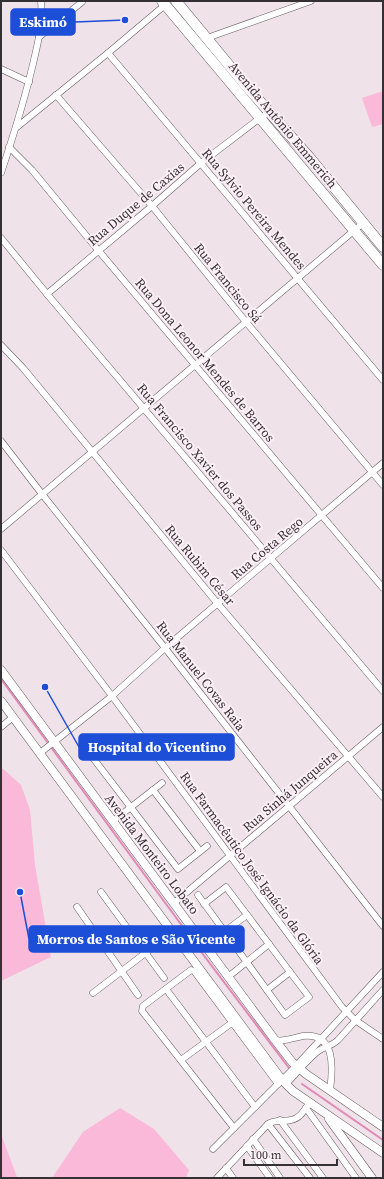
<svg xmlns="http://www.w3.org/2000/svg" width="384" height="1179" font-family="'Source Serif 4',serif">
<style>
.green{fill:#fab9d9}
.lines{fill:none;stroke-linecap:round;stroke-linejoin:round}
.stream{stroke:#e088b6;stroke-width:2}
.minor-casing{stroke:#675c61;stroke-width:7}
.tertiary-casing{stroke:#675c61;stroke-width:9}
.primary-casing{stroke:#675c61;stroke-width:11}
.minor{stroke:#fff;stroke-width:6}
.tertiary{stroke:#fff;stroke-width:8}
.primary{stroke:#fff;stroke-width:10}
.labels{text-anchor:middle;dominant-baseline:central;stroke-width:4;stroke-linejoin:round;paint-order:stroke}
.street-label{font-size:13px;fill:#353033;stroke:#fcf0f6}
.leader{fill:none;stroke:#1d4ed8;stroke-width:1.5}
.callout-dot{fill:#1d4ed8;stroke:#fcf0f6;stroke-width:1.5}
.callout{fill:#1d4ed8;stroke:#1d4ed8;stroke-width:1.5}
.callout-label{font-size:14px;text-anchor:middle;font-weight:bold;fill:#fff}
</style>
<rect width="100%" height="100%" fill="#efe2e8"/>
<g class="green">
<polygon points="383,91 383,124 372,127 362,98"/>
<polygon points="1,767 21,785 30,810 35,865 51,957 1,981"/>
<polygon points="120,1108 154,1129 189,1170 186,1178 52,1178 83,1132"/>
<polygon points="1,1134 17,1177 20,1178 1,1178"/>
</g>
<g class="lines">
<g class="stream">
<polyline points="1,679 202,953 289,1068"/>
<polyline points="302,1084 383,1140"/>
</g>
<g class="minor-casing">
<g id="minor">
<polyline points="39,37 82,2"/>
<polyline points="207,38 311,1"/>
<polyline points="108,53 383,380"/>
<polyline points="1,69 29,82"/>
<polyline points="56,95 152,206 246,322 383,485"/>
<polyline points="17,127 108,53 165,5"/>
<polyline points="9,147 32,170 98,250 383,588"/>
<path d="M1,173C13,137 24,102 33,64C38,43 43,23 41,1"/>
<polyline points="1,238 47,294 383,691"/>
<polyline points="47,294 152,206 201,163 260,118 270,112"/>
<polyline points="1,345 23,368 218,604 383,797"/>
<polyline points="1,441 42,494 165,648 383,926"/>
<polyline points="1,529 363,223"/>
<polyline points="1,550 112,696 342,1007 355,1020 383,1039"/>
<polyline points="1,727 13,717"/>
<polyline points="40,753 112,696 165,648 383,463"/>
<polyline points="93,758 178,869 207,846"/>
<polyline points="153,790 200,851"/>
<polyline points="113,821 162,783"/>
<polyline points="101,892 164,978"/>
<polyline points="198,895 285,1015 309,997 290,972"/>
<polyline points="174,903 383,727"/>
<polyline points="204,904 226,887 290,972 267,990"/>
<polyline points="77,907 138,995"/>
<polyline points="224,932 247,915"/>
<polyline points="228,977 269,944"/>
<polyline points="166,989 255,1107"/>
<polyline points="93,993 173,932"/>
<path d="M275,1040C285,1042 293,1038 303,1036C336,1032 333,1069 330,1090"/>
<polyline points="181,1060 233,1022"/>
<path d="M286,1084C296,1074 305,1062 317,1052C323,1047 332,1046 338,1040L383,990"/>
<polyline points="306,1108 356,1178"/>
<polyline points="280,1120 323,1178"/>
<polyline points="268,1124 310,1178"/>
<polyline points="234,1128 142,1011 143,1006 191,970 194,971 278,1084"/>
<polyline points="253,1139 280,1178"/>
<polyline points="247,1146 270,1178"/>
<polyline points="213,1149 296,1066 383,972"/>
<polyline points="226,1168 233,1178"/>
<path d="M217,1178L268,1124C276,1119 283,1122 291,1120C300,1119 305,1109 310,1102"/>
</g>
</g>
<g class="tertiary-casing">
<g id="tertiary">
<polyline points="1,670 275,1040 292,1062 306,1074 383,1127"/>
<polyline points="1,701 282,1080 293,1091 383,1153"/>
<polyline points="329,1119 372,1178"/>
</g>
</g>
<g class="primary-casing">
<g id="primary">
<polyline points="162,1 383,265"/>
<polyline points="176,1 247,87 310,158 383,247"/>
</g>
</g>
<use href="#minor" class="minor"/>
<use href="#tertiary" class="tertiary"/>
<use href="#primary" class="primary"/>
</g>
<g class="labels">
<g class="street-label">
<text transform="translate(283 125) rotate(50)">Avenida Antônio Emmerich</text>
<text transform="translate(136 204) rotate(-40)">Rua Duque de Caxias</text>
<text transform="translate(254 209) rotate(50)">Rua Sylvio Pereira Mendes</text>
<text transform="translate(228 283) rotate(51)">Rua Francisco Sá</text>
<text transform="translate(205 360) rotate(50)">Rua Dona Leonor Mendes de Barros</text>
<text transform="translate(200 457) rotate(50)">Rua Francisco Xavier dos Passos</text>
<text transform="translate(267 548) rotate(-40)">Rua Costa Rego</text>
<text transform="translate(200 565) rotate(50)">Rua Rubim César</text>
<text transform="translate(201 676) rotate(52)">Rua Manuel Covas Raia</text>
<text transform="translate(290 791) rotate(-40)">Rua Sinhá Junqueira</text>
<text transform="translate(152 854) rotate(53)">Avenida Monteiro Lobato</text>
<text transform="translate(252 868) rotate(54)">Rua Farmacêutico José Ignácio da Glória</text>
</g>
</g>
<path class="leader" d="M125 20L75 22M45 687L79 747M20 892L29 939"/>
<g class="callout-dot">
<circle cx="125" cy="20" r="4"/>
<circle cx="45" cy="687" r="4"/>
<circle cx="20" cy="892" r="4"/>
</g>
<g class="callout">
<rect x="11" y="9" width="64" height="26" rx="4"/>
<rect x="79" y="734" width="155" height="26" rx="4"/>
<rect x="29" y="926" width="215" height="26" rx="4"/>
</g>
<g class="callout-label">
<text x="43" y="27">Eskimó</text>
<text x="157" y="752">Hospital do Vicentino</text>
<text x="136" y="944">Morros de Santos e São Vicente</text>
</g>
<rect width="384" height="1179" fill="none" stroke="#353033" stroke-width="4"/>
<path d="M244 1159v6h93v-6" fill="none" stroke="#353033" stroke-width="2"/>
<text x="250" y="1159" font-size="12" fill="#353033" stroke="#fcf0f6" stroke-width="3" paint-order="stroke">100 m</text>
</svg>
